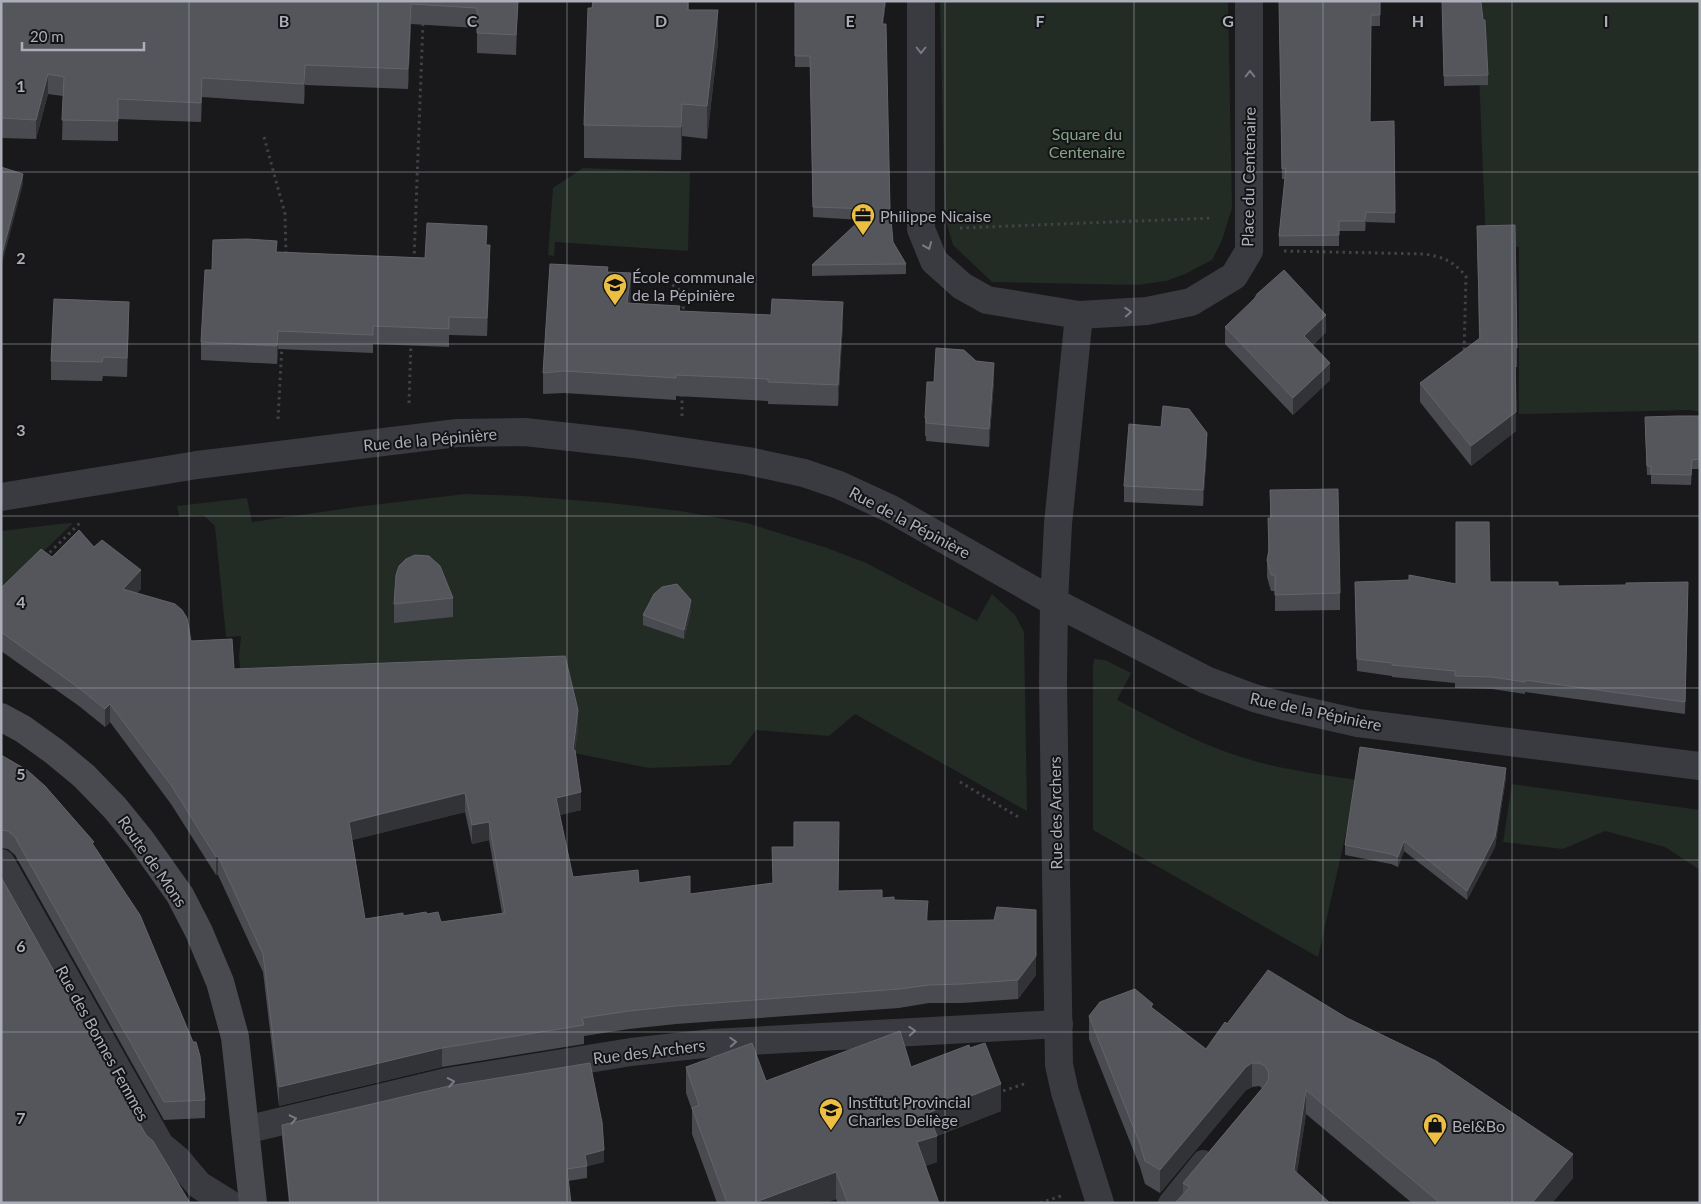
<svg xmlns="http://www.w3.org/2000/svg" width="1701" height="1204" font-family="Lato,sans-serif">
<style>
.green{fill:#232b25}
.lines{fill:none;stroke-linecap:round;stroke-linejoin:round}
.path{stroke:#404247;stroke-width:3;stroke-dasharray:2.5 4;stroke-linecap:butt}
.service{stroke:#3a3b40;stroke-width:22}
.minor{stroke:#3a3b40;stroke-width:28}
.secondary{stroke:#484a50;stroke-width:28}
.wall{fill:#4a4b50;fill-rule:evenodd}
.shaded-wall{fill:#323336}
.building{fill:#55565b;stroke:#62646a;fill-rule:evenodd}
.oneway{stroke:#797b83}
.grid{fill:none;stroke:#acafba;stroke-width:1;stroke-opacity:0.55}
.labels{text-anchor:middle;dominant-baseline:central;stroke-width:4;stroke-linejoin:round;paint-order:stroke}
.park-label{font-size:16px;fill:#84a488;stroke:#141416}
.street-label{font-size:16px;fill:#acafba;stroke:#141416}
.poi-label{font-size:16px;fill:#acafba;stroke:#141416;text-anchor:start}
.grid-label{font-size:16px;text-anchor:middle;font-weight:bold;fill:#acafba;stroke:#141416;stroke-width:4;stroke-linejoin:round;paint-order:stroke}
</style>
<rect width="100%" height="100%" fill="#19191b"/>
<g class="green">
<polygon points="940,1 1228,1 1232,208 1222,240 1212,260 1185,274 1166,281 1137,285 992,282 953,245 945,218"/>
<polygon points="1476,1 1700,1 1700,412 1690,410 1519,414 1519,247 1486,244"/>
<polygon points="583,168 690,172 688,251 555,242 554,256 548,255 553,188"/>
<polygon points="465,494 523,496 610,503 680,511 747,523 827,548 866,563 977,621 992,594 1015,615 1024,632 1027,811 855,714 829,736 756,730 730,765 649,768 242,687 239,657 241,636 226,637 215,526 203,515 179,517 177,506 247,498 252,522 356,507"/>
<polygon points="69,523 73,523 1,592 1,531"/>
<path d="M1094,659L1105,660L1131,673L1117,700C1156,720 1195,742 1238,756C1277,769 1318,774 1358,780L1318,957L1093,830V666Z"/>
<polygon points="1512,784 1700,810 1700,870 1665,847 1605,831 1563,849 1503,842"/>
</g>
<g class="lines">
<g class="path">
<polyline points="264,137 285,214 286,256"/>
<polyline points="960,228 1213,218"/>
<path d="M1284,251L1425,254C1446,258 1451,260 1466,276L1464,353"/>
<polyline points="414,260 423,22"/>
<path d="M628,275C642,276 675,280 682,294C685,299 683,307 683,313"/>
<polyline points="409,403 411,342"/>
<polyline points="682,416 682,394"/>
<polyline points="278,419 282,345"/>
<polyline points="45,557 82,521"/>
<polyline points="960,782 1020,818"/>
<polyline points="997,1093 1027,1083"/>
<polyline points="1040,1203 1061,1196"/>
</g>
<polyline class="service" points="1169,1203 1203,1161"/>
<g class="minor">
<polyline points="921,1 921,229 934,261 962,286 987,300 1079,315 1147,311 1191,302 1234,276 1249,251 1249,1"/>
<polyline points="1079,315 1058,524 1054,602 1053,682 1059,1065 1065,1092 1100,1203"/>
<polyline points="1,497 197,465 457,433 525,432 633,444 748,461 804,473 839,485 891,509 1054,602 1206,680 1254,698 1283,706 1358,723 1700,766"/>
<polyline points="1,863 160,1145 177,1159 199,1185 228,1203"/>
<polyline points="245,1130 446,1082 631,1052 712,1043 1059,1024"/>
</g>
<polyline class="secondary" points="1,717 23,729 55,752 84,776 115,808 141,840 180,895 199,932 220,982 235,1037 253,1203"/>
</g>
<g class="wall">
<polygon points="1,1 518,1 516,55 477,53 477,28 411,24 408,89 305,85 304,104 202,97 201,122 118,119 118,141 62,140 63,96 48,94 36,139 1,138"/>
<polygon points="593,1 689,1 689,10 718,43 707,139 682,136 681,160 584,158 584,125"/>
<polygon points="795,1 886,1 883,24 890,209 893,242 906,264 906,274 812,276 812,265 861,220 813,217 810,67 795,67"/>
<polygon points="1279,1 1380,1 1380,26 1371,26 1370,122 1394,121 1395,223 1366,222 1365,231 1339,231 1339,246 1279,246 1279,236 1285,179 1282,179"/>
<polygon points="1442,11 1488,75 1488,85 1444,86"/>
<polygon points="1477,226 1517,348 1517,367 1516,367 1516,431 1471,466 1420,402 1420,383 1479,339"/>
<polygon points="487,245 490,263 487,336 449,335 449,347 373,344 373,353 278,349 277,364 201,360 201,342 212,270 277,252 425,258"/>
<polygon points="608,272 631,295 630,303 680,311 843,323 838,406 768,404 768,401 676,396 676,400 564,393 543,394 543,373"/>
<polygon points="129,321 127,377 103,376 102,381 51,380 51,361"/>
<polygon points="1225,327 1326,332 1313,345 1330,380 1293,415 1225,344"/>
<polygon points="994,381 989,447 926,441 926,436 925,436 925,418 934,382"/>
<polygon points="1700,416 1700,469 1692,469 1691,485 1651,484 1651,475 1647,475 1645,427"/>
<polygon points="1207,449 1203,506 1124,502 1124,486"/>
<polygon points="1270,490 1340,593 1340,610 1275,611 1275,591 1271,591 1267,577 1267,560 1268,552 1270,518"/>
<path d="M94,547L141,589L137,593L191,641L234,669L578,728L575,750L581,810L560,815L573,877L639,883L690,894L773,883L794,847L839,840L838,891L894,900L928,921L1036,975L1018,999L962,1003H929L899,1008L676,1024L629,1029L584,1036V1044L442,1067L279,1106L263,972L218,875H216L171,804L110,722L105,727L79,706L1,651V588L52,557ZM465,812L472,844L489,840L502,913L441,922L427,914L365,919L352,840Z"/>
<polygon points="1355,582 1456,584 1490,582 1688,595 1685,714 1525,692 1525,694 1492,689 1455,688 1455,683 1392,677 1392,676 1357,671"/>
<polygon points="453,598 453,617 394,623 394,604"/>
<polygon points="691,610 684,639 643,625 643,615"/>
<polygon points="1,755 94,846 205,1100 205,1118 164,1120 15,855 8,849 1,848"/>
<polygon points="1506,778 1495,847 1467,900 1404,851 1398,867 1391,864 1345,855 1345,845"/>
<polygon points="1153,1009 1206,1049 1225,1022 1573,1178 1552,1203 1412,1203 1306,1114 1297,1172 1183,1194 1183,1183 1262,1088 1259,1086 1252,1087 1246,1090 1160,1193 1145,1184 1140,1167 1089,1039 1089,1016"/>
<polygon points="970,1048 1001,1111 937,1136 937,1162 925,1166 939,1203 838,1203 836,1199 825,1203 717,1203 692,1134 692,1110 686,1093 686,1067 766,1081 911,1067"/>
<polygon points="282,1125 604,1162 587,1166 587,1178 568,1181 571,1203 289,1203 282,1137"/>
</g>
<g class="shaded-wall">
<polygon points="885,1 886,1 882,35 882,24"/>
<polygon points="411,4 411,24 408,89 408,69"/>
<polygon points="718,10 718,43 707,139 707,106"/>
<polygon points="305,65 305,85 304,104 304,84"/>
<polygon points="48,74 48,94 36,139 36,120"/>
<polygon points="202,78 202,97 201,122 201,103"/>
<polygon points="682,104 682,136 681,160 681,127"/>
<polygon points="23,174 23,184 1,268 1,258"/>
<polygon points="1366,212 1366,222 1365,231 1365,221"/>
<polygon points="490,245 490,263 487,336 487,318"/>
<polygon points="631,273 631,295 627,325 627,303"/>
<polygon points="129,302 129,321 127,377 127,358"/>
<polygon points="843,302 843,323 838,406 838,385"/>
<polygon points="1326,315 1326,332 1304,353 1304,336"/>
<polygon points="278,331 278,349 277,364 277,346"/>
<polygon points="994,363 994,381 989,447 989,429"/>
<polygon points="1330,363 1330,380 1293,415 1293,398"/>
<polygon points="1516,412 1516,431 1471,466 1471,446"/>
<polygon points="1207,433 1207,449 1203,506 1203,490"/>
<polygon points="141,570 141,589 123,608 123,589"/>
<polygon points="691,600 691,610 684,639 684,630"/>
<polygon points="110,704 110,722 105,727 105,709"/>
<polygon points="578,710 578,728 573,768 573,750"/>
<polygon points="1506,768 1506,778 1495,847 1467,900 1467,891"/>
<polygon points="581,792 581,810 556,816 556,798"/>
<polygon points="465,793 465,812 349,841 349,822"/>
<polygon points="489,822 489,840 472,844 472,825"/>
<polygon points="1404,841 1404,851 1398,867 1398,857"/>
<polygon points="218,856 218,875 216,875 216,857"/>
<polygon points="928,901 928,919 926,940 926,921"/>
<polygon points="1036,956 1036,975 1018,999 1018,980"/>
<polygon points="442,1048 442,1067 279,1106 279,1087"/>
<polygon points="1252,1063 1252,1087 1246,1090 1160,1193 1160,1170 1246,1067"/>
<polygon points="1001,1084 1001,1111 937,1136 937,1162 917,1169 917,1142 928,1113"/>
<polygon points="1306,1090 1306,1114 1294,1193 1294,1170"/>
<polygon points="604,1150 604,1162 585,1167 585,1155"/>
<polygon points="1573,1154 1573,1178 1552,1203 1532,1203"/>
<polygon points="836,1172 836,1199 825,1203 753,1203"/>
</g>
<g class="building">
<polygon points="1,1 518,1 516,35 477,33 477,8 411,4 408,69 305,65 304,84 202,78 201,103 118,99 118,121 62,120 64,77 48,74 36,120 1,118"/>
<polygon points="593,1 688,1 687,10 718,10 707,106 682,104 681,127 584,125 588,8 592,8"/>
<polygon points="795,1 885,1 882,24 886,24 890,209 893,242 906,264 812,265 872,209 813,207 810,56 795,56"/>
<polygon points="1279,1 1380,1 1380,15 1371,15 1370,122 1394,121 1395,213 1366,212 1365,221 1339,221 1339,235 1279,236 1286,168 1282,169"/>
<polygon points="1442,1 1481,2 1483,20 1485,20 1488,75 1444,76"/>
<polygon points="1,167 23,174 1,258"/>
<polygon points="427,223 487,226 486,245 490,245 487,318 449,317 449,329 373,326 373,335 278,331 277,346 201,342 205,270 212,270 213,240 247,239 277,241 276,252 425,258"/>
<polygon points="1515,225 1517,348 1515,347 1516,412 1471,446 1420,383 1480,338 1477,226"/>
<polygon points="550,264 608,267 607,272 631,273 627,303 680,306 679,311 771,315 772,299 843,302 838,385 768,382 768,379 676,375 676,378 564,371 543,373"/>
<polygon points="1284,270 1326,315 1304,336 1330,363 1293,398 1225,327 1255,298 1257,294"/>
<polygon points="54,299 129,302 127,358 103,357 102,362 51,361"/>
<polygon points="936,348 964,350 976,361 994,363 989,429 926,423 926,418 925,418 927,382 934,382"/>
<polygon points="1163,406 1189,409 1207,433 1203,490 1124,486 1129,424 1161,427"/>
<polygon points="1677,416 1700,416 1700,459 1692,460 1691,475 1651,474 1651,466 1647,466 1645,417"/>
<polygon points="1338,489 1340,593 1275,595 1275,575 1271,575 1267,560 1269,551 1268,518 1271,518 1270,490"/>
<polygon points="1456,522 1489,522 1490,582 1558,582 1558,586 1626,585 1626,583 1688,582 1685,702 1525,680 1525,682 1492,677 1455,676 1455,671 1392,665 1392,663 1357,659 1355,582 1409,580 1409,575 1456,584"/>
<path d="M79,530L94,547L102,540L141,570L123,589L175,604L182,610L187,618L191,641L232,639L234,669L565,656L578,710L573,750H575L581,792L556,798L573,877L638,870L639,883L690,876V894L773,883L772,847H794V822H839L838,891L882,890V898L894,897V900L928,901L926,921L994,920L997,907L1036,910V956L1018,980L962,984L929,985L899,989L676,1006L629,1011L582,1018L584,1025L442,1048L279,1087L263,954L218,856L216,857L171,785L110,704L105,709L79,688L1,632V588L41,549L52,557ZM465,793L472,825L489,822L505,913L441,922L438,912L427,914L426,912L403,916V913L365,919L349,822Z"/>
<polygon points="415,555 429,556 440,566 453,598 394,604 396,575 399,566 406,559"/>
<polygon points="677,584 691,600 684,630 643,615 654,594 662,587"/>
<polygon points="1360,747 1506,768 1495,837 1467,891 1404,841 1398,857 1391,854 1345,845"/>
<polygon points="1,755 27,770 45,786 94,842 92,843 140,915 193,1042 196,1042 200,1056 205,1100 164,1102 15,837 8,831 1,830"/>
<polygon points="1,877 146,1135 153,1141 190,1203 1,1203"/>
<polygon points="1268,970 1347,1018 1436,1061 1573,1154 1532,1203 1440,1203 1306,1090 1294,1170 1330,1203 1175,1203 1190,1187 1183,1183 1266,1084 1269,1078 1268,1071 1265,1066 1259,1063 1252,1063 1246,1067 1160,1170 1145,1161 1140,1144 1089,1016 1100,1002 1135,989 1153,1004 1151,1007 1206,1049 1225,1022 1227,1024"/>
<polygon points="900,1031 911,1067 969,1045 970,1048 985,1043 1001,1084 928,1113 937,1136 917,1142 939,1203 848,1203 836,1172 753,1203 727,1203 692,1108 699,1105 686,1067 752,1043 766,1081"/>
<polygon points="590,1063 602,1122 604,1150 585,1155 587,1166 567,1169 571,1203 290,1203 282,1125 449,1086"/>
</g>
<defs><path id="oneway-chevron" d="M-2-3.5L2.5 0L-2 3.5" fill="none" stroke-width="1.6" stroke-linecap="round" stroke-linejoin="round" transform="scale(1.25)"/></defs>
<g class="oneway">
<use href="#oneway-chevron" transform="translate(921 50) rotate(90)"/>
<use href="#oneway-chevron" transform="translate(1250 74) rotate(-90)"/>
<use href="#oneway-chevron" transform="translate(928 246) rotate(68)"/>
<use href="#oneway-chevron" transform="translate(1128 312) rotate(-4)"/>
<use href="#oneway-chevron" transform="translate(912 1031) rotate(-3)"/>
<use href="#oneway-chevron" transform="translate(733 1042) rotate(-3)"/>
<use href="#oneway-chevron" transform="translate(451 1082) rotate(-10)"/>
<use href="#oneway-chevron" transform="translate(293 1119) rotate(-13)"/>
</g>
<path class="grid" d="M189,1V1203M378,1V1203M567,1V1203M756,1V1203M945,1V1203M1134,1V1203M1323,1V1203M1512,1V1203M1,172H1700M1,344H1700M1,516H1700M1,688H1700M1,860H1700M1,1032H1700"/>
<defs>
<g id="office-pin" transform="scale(1.25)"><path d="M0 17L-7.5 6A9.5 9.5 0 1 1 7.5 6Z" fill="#ecbe41" stroke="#141416"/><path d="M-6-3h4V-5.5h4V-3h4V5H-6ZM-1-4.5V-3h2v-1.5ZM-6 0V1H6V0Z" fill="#111"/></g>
<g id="school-pin" transform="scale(1.25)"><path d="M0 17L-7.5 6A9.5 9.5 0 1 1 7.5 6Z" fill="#ecbe41" stroke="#141416"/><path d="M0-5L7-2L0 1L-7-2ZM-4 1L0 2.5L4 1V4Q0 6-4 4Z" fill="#111"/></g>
<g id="university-pin" transform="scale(1.25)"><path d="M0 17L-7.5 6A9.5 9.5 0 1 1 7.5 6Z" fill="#ecbe41" stroke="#141416"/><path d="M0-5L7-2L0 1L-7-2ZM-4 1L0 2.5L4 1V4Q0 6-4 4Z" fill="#111"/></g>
<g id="shop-pin" transform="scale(1.25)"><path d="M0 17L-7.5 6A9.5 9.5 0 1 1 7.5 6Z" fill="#ecbe41" stroke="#141416"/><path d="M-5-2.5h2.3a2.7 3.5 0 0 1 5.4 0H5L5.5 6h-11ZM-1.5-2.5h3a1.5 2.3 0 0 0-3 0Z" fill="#111"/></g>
</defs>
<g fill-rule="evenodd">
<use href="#office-pin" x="863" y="215"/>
<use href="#school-pin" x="615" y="285"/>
<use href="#university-pin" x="831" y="1110"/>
<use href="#shop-pin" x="1435" y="1125"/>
</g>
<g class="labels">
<g class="park-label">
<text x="1087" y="133">Square du<tspan x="1087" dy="18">Centenaire</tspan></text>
</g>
<g class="street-label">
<text transform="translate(1248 177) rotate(-89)">Place du Centenaire</text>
<text transform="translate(430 439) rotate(-5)">Rue de la Pépinière</text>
<text transform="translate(910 522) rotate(28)">Rue de la Pépinière</text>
<text transform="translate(1316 711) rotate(12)">Rue de la Pépinière</text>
<text transform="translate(1055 813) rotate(-91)">Rue des Archers</text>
<text transform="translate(153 861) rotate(55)">Route de Mons</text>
<text transform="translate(103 1043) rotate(61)">Rue des Bonnes Femmes</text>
<text transform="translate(649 1051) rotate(-7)">Rue des Archers</text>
</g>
<g class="poi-label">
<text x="880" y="215">Philippe Nicaise</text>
<text x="632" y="276">École communale<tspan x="632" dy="18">de la Pépinière</tspan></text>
<text x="848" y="1101">Institut Provincial<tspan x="848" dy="18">Charles Deliège</tspan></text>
<text x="1452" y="1125">Bel&amp;Bo</text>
</g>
</g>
<g class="grid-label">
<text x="284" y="27">B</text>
<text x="472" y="27">C</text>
<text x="661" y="27">D</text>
<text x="850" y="27">E</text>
<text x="1040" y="27">F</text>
<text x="1228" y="27">G</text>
<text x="1418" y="27">H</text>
<text x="1606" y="27">I</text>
<text x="21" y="92">1</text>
<text x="21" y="264">2</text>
<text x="21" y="436">3</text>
<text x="21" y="608">4</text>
<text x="21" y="780">5</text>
<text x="21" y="952">6</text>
<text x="21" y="1124">7</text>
</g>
<rect width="1701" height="1204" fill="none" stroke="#acafba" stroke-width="5"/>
<path d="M22 42v8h122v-8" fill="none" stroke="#acafba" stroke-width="2.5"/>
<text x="30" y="42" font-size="15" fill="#acafba" stroke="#141416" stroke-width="4" paint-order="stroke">20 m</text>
</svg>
